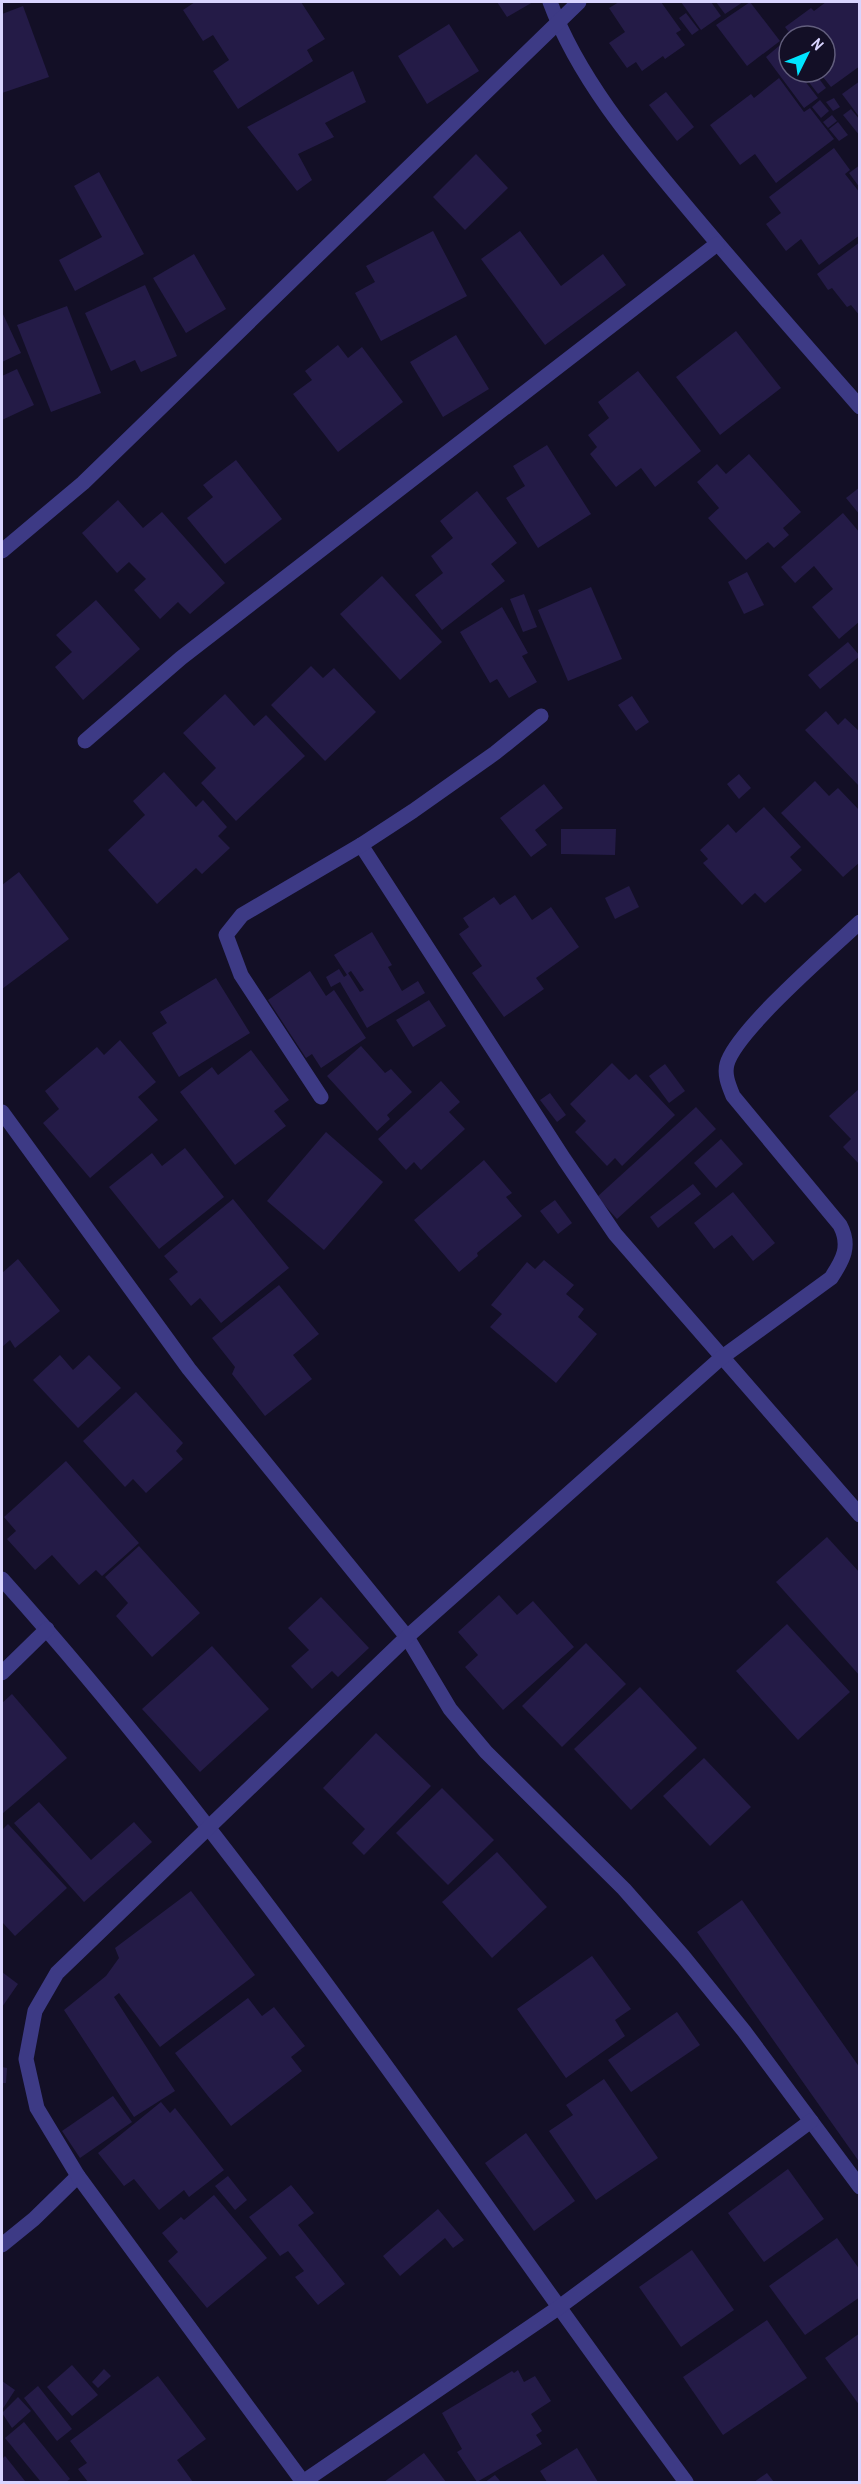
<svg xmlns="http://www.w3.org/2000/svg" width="861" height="2484" font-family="'Archivo Narrow',sans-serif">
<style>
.building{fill:#241b47;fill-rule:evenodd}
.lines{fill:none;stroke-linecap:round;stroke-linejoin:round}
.minor{stroke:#3d3a85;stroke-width:15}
</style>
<rect width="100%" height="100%" fill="#130f26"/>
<g class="building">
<polygon points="195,2 301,2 325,39 307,50 313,61 238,109 213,71 229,60 213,35 203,41 183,10"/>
<polygon points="497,2 533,2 507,17"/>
<polygon points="619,2 661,2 681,30 676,33 685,45 665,59 663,56 642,71 636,62 627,68 609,43 625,32 609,8"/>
<polygon points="681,2 711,2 721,16 701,30"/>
<polygon points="716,2 743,2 725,14"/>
<polygon points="750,2 780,41 747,66 716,25"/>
<polygon points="826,2 860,2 860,66 831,87 819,72 825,72 825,36 792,36 785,27 811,8 814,11"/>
<polygon points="23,6 49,77 2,93 2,14"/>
<polygon points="686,13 699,30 692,35 679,18"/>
<polygon points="449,24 479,71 427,104 398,56"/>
<polygon points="779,46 789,60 789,72 798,72 818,98 804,108 766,57"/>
<polygon points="353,71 366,102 325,123 334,137 298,154 312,180 297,191 247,127"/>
<polygon points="801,72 814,72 826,88 818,94"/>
<polygon points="779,78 804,112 810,108 834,139 776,183 755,154 740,165 710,125 751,94 754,98"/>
<polygon points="860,81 860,118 842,94"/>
<polygon points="666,92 694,127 677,141 649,105"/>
<polygon points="834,98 840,107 833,111 826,102"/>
<polygon points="820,100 829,111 821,118 812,107"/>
<polygon points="851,109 860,120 860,136 843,115"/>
<polygon points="832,115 837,121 828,128 823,122"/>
<polygon points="838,122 848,135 839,141 829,129"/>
<polygon points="834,148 850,170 845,174 860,193 860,235 819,265 801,239 786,251 766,224 781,213 769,197"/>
<polygon points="476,154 508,188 465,230 433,197"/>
<polygon points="860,165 860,188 849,173"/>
<polygon points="99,172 144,254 75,291 59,260 102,237 74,186"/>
<polygon points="433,231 467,296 381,341 355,293 375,282 366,266"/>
<polygon points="520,231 561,286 603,254 626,285 545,345 481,259"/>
<polygon points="860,242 860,316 851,305 847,307 832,288 828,290 817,274"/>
<polygon points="194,254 226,309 186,333 153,278"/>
<polygon points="145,285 177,356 141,372 135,360 111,371 85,313"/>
<polygon points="67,306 101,393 51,412 17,325"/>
<polygon points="2,312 21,353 2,362"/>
<polygon points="736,331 781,388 720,435 676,377"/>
<polygon points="456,335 489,389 443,417 410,362"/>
<polygon points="338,345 348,358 362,347 403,402 338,452 293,394 312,380 305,371"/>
<polygon points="17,369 34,405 2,420 2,376"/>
<polygon points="638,371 701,451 655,487 641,468 616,487 590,454 597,447 588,435 609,418 598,402"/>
<polygon points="547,445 591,514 538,548 506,498 525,486 513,466"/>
<polygon points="749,454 801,512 783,528 789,535 774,548 768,542 746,560 708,518 719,508 697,482 717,464 726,474"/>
<polygon points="236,460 282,519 225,564 187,518 213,497 203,485"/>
<polygon points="860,487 860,515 846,498"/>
<polygon points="477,491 517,543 491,564 505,581 442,630 415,595 443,573 431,556 453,538 440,521"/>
<polygon points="118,500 143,528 162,512 225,583 190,614 178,602 160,619 134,590 146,579 129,562 117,573 82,533"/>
<polygon points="843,513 860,533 860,621 839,639 812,607 833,589 814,566 795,583 781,567"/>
<polygon points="747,572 764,605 744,614 728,582"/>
<polygon points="382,576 442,642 400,680 340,614"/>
<polygon points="591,587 622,659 568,681 538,610"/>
<polygon points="524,594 537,627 523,632 510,599"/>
<polygon points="96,600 140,649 83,700 55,667 72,652 56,635"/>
<polygon points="502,607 528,653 522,656 537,682 509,698 497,679 490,683 460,632"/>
<polygon points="848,642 860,656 820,689 808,675"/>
<polygon points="311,666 323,678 334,668 376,712 325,761 271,705"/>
<polygon points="225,694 254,726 266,715 305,756 236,821 201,783 216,768 183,733"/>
<polygon points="632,696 649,722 636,731 618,705"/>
<polygon points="826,711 838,725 845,718 860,732 860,787 805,730"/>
<polygon points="164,772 196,807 203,800 227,827 218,836 230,848 202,874 196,868 157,904 108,850 145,815 133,801"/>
<polygon points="739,774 751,788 739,799 727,784"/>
<polygon points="815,781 829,796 838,788 860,811 860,862 843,877 781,813"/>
<polygon points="544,784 563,808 535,830 547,845 531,857 500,818"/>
<polygon points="764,807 801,847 790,857 802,870 765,903 755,893 742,905 703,863 708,859 700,850 728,824 736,833"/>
<polygon points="561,829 616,829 615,855 561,854"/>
<polygon points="19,872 69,939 2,989 2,885"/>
<polygon points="629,886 639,907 615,919 605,898"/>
<polygon points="515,895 532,920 551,907 579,947 536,978 544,989 504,1017 472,973 482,966 459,934 469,927 463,918 494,897 500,905"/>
<path d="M372,932L392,965L388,967L402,991L418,981L425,993L367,1028L340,982L331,987L326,977L339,969L344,977L347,975L334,955ZM351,971L364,990L360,992L348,973Z"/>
<polygon points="310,971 326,996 334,990 366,1038 321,1068 312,1054 306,1058 268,1000"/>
<polygon points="216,978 250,1033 179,1077 152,1033 167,1023 160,1012"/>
<polygon points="429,1000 446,1026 413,1047 396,1020"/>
<polygon points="120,1040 156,1082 138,1097 158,1120 90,1178 43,1123 59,1109 45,1091 97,1047 104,1055"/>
<polygon points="361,1046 385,1073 391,1069 412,1092 387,1115 390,1119 377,1131 327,1076"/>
<polygon points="251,1050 289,1100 274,1111 286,1126 235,1165 180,1092 212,1067 218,1075"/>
<polygon points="612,1063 629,1080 636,1074 675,1115 622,1166 615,1158 607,1166 575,1132 586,1121 570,1104"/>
<polygon points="665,1064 685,1091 669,1103 649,1076"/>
<polygon points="441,1081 460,1102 449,1112 465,1129 421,1170 414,1162 406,1170 378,1139"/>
<polygon points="860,1088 860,1165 843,1147 851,1139 829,1116"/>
<polygon points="550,1093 566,1115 557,1122 540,1100"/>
<polygon points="696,1107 716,1129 617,1219 597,1197"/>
<polygon points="326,1132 383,1182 324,1250 267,1201"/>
<polygon points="721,1139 743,1164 716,1188 694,1163"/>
<polygon points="185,1148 224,1197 159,1249 109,1187 152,1153 162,1166"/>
<polygon points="484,1160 512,1193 506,1197 522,1216 477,1253 478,1256 459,1272 414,1220"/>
<polygon points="693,1184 701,1194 658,1228 650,1217"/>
<polygon points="733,1192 775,1243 753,1261 732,1235 714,1249 694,1223"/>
<polygon points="233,1199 289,1268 221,1323 200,1298 191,1306 169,1279 178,1272 164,1256"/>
<polygon points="555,1200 572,1223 558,1234 540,1211"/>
<polygon points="18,1259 60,1311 15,1348 10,1340 2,1347 2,1273"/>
<polygon points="544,1260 574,1285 566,1294 584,1309 578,1317 597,1334 556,1383 490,1327 502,1314 491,1305 527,1262 535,1269"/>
<polygon points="279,1285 319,1334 293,1355 312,1379 265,1416 232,1374 235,1367 212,1338"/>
<polygon points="60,1355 73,1370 89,1355 121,1388 78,1428 33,1380"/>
<polygon points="136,1392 183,1443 176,1451 183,1459 146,1493 133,1479 125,1487 83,1441"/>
<polygon points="66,1461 139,1543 102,1576 96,1570 79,1585 52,1555 35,1570 7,1539 16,1531 4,1517"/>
<polygon points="827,1537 860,1573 860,1676 776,1582"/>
<polygon points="139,1546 200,1613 152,1657 116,1616 128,1603 105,1577"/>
<polygon points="499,1595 517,1615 533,1601 574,1647 503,1710 465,1667 478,1655 458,1632"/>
<polygon points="321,1597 369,1648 338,1677 332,1671 312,1689 291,1666 309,1650 288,1628"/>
<polygon points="787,1624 850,1692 798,1740 736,1671"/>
<polygon points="586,1643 626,1684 562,1747 522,1706"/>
<polygon points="212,1646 269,1709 200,1772 142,1709"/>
<polygon points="640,1687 697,1748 631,1810 574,1749"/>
<polygon points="12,1694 67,1758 2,1814 2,1703"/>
<polygon points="376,1733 431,1786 364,1855 352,1843 365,1829 323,1788"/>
<polygon points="704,1758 751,1807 710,1846 663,1796"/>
<polygon points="442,1788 494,1840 448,1885 396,1833"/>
<polygon points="39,1802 91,1860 134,1822 152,1842 84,1902 14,1823"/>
<polygon points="8,1824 67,1888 15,1936 2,1922 2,1830"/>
<polygon points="497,1852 547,1907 492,1958 442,1902"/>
<polygon points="191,1891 255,1975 160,2047 119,1993 114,1997 175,2091 134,2117 64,2010 106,1976 119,1958 115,1948"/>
<polygon points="742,1900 860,2068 860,2163 697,1932"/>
<polygon points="592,1956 631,2009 615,2020 625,2036 566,2078 517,2009"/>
<polygon points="2,1972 18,1984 2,2007"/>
<polygon points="248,1998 262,2016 274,2007 305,2046 291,2057 302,2071 231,2126 175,2053"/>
<polygon points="677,2012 700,2045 631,2092 608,2060"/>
<polygon points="2,2067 7,2068 6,2083 2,2083"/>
<polygon points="604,2079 658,2158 596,2200 549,2131 573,2115 566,2105"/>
<polygon points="113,2096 132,2122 80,2158 62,2131"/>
<polygon points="161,2102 170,2113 175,2108 224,2170 189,2197 184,2190 159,2210 134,2179 124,2186 98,2153"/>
<polygon points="526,2133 575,2201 534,2231 485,2163"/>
<polygon points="788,2169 824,2219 764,2262 728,2213"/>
<polygon points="228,2176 247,2200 235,2210 215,2186"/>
<polygon points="291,2185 314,2213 298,2225 345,2284 318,2305 295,2277 304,2271 288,2251 280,2256 249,2217"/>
<polygon points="214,2195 267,2258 207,2308 168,2261 178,2252 162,2233 181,2217 184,2220"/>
<polygon points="438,2209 464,2240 453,2248 445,2238 400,2276 383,2256"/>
<polygon points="837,2238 860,2270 860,2297 805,2335 769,2286"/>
<polygon points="692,2250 734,2310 681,2347 639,2287"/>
<polygon points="767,2320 807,2378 723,2435 683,2377"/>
<polygon points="860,2333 860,2406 825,2358"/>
<polygon points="72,2365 98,2395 72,2416 47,2387"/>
<polygon points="104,2369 111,2376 98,2388 92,2382"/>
<polygon points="518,2370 524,2382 535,2376 551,2401 531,2414 542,2431 536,2435 542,2444 477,2482 457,2452 462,2449 442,2413 512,2371 514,2373"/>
<polygon points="158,2376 206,2439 177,2460 193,2482 88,2482 78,2469 87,2463 70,2441"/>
<polygon points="2,2381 15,2390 2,2410"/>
<polygon points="38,2386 72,2429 57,2441 24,2398"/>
<polygon points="18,2397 31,2411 12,2428 2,2413"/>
<polygon points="24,2422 70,2479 66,2482 41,2482 5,2438"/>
<polygon points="577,2448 598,2482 547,2482 540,2471"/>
<polygon points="424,2453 446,2482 384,2482"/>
<polygon points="5,2456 25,2481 23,2482 2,2482 2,2459"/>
<polygon points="767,2473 774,2482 754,2482"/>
<polygon points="495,2475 501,2482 485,2482"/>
</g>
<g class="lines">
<g class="minor">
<path d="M550,2C578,78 634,144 686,206C743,274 801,340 860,407"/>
<polyline points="2,551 83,483 579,2"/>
<polyline points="85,741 181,658 717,244"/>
<polyline points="361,845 564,1159 615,1234 860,1515"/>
<polyline points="321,1097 241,975 226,935 242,915 361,845 413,811 495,753 541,716"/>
<polyline points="2,1112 189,1369 407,1637 450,1709 486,1752 624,1889 683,1956 744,2031 860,2187"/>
<path d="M2,1579C254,1860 462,2179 686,2482"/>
<polyline points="2,1673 47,1629"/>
<polyline points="2,2245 34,2219 78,2176"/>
<path d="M303,2482L78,2176L37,2108L26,2059L35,2011L57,1973L407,1637L721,1358L831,1278C843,1260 851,1246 840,1225L733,1096C729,1086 724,1075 727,1064C736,1031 830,950 860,922"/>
<polyline points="303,2482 558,2308 811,2121"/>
</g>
</g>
<rect width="861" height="2484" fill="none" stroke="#d9d4ff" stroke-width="6"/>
<g transform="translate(807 54) rotate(47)"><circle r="28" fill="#130f26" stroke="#625e7d" stroke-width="1.5"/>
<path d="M0-4.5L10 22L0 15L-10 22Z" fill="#00e5ff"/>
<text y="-9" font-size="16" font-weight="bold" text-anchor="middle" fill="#d9d4ff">N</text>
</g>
</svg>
